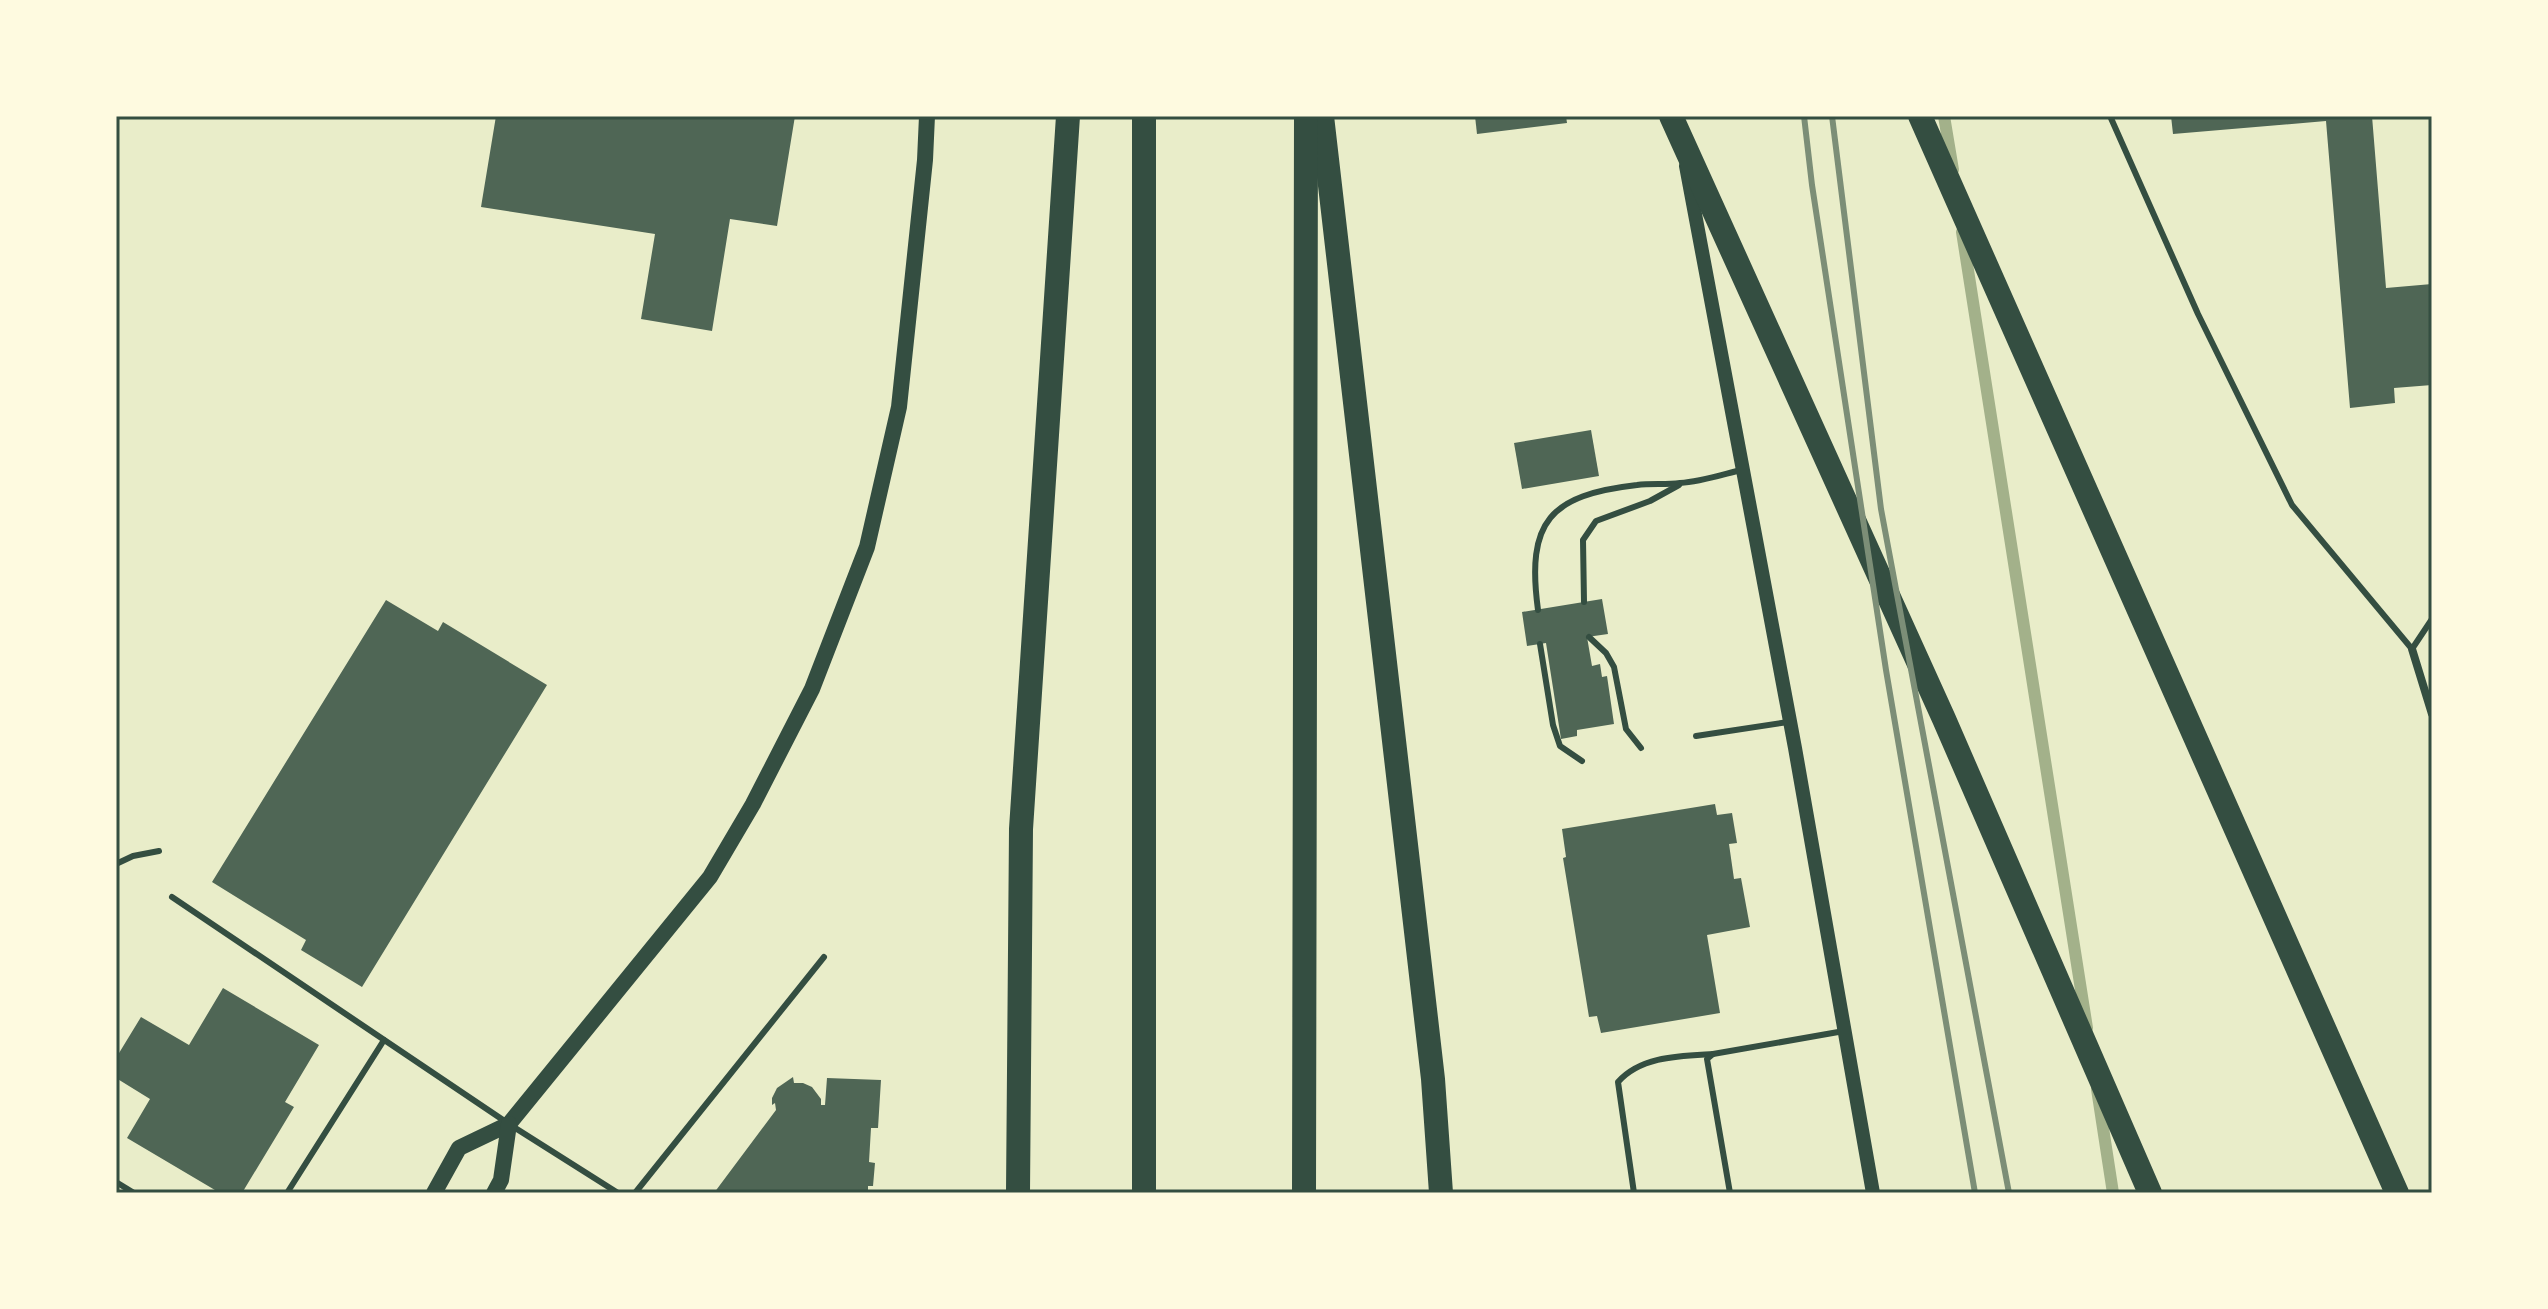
<svg xmlns="http://www.w3.org/2000/svg" width="2548" height="1309" font-family="'Zilla Slab',serif">
<style>
.lines{fill:none;stroke-linecap:round;stroke-linejoin:round}
.stream{stroke:#a3b18a;stroke-width:12}
.building{fill:#4f6655}
.service{stroke:#344e41;stroke-width:6}
.minor{stroke:#344e41;stroke-width:8}
.tertiary{stroke:#344e41;stroke-width:14}
.secondary{stroke:#344e41;stroke-width:16}
.motorway{stroke:#344e41;stroke-width:24}
.rail{stroke:#7c8e77;stroke-width:6}
.neatline{fill:none;stroke:#344e41;stroke-width:3}
</style>
<rect width="100%" height="100%" fill="#e9edc9"/>
<g class="lines">
<g class="stream">
<polyline points="1944,116 1953,170"/>
<polyline points="1962,232 2087,1028"/>
<polyline points="2097,1089 2113,1193"/>
</g>
</g>
<g class="building">
<polygon points="496,116 795,116 777,226 730,219 712,331 641,319 655,234 481,207"/>
<polygon points="1475,116 1566,116 1567,123 1477,134"/>
<polygon points="2171,116 2372,116 2386,288 2432,284 2432,385 2394,388 2395,403 2350,408 2326,121 2173,134"/>
<polygon points="1591,430 1599,476 1522,489 1514,443"/>
<polygon points="1602,599 1608,634 1587,637 1592,666 1600,664 1602,677 1607,676 1614,724 1577,730 1577,736 1561,739 1546,643 1527,646 1522,612"/>
<polygon points="386,600 438,631 443,622 547,685 362,987 301,950 306,940 212,882"/>
<polygon points="1715,804 1717,815 1732,813 1737,843 1729,844 1734,879 1741,878 1750,927 1707,935 1720,1013 1601,1033 1597,1016 1589,1017 1563,858 1566,857 1562,829"/>
<polygon points="223,988 319,1045 285,1102 294,1107 242,1193 220,1193 127,1138 150,1099 116,1078 116,1058 141,1017 189,1045"/>
<polygon points="793,1077 794,1083 803,1083 812,1087 821,1099 821,1105 825,1105 827,1078 881,1080 878,1128 871,1128 869,1162 875,1163 873,1186 868,1186 868,1193 714,1193 776,1110 775,1103 772,1105 772,1098 777,1088"/>
</g>
<g class="lines">
<g class="service">
<polyline points="2110,116 2198,314 2292,505 2412,649 2432,619"/>
<polyline points="1584,602 1583,540 1596,521 1650,501 1679,485"/>
<path d="M1538,610C1526,521 1550,495 1637,485C1651,483 1666,485 1680,483C1700,482 1721,475 1741,470"/>
<polyline points="1589,637 1606,653 1614,667 1626,729 1641,748"/>
<polyline points="1540,644 1553,725 1560,746 1582,761"/>
<polyline points="1696,736 1788,722"/>
<polyline points="116,864 133,856 159,851"/>
<polyline points="172,897 509,1124 618,1193"/>
<polyline points="116,1182 134,1193"/>
<polyline points="287,1193 384,1040"/>
<polyline points="635,1193 824,957"/>
<path d="M1634,1193L1618,1082C1641,1056 1680,1056 1713,1054"/>
<polyline points="1730,1193 1707,1059 1713,1054 1844,1031"/>
</g>
<polyline class="minor" points="2412,649 2432,714"/>
<polyline class="tertiary" points="1686,166 1795,748 1873,1193"/>
<g class="secondary">
<polyline points="434,1193 459,1148 509,1124 710,877 753,804 812,689 867,547 899,407 925,160 927,116"/>
<polyline points="494,1193 501,1180 509,1124"/>
</g>
<g class="motorway">
<polyline points="1144,116 1144,1193"/>
<polyline points="1322,116 1433,1079 1441,1193"/>
<polyline points="1671,116 1944,719 2150,1193"/>
<polyline points="1920,116 2397,1193"/>
<polyline points="1018,1193 1021,829 1068,116"/>
<polyline points="1304,1193 1306,116"/>
</g>
<g class="rail">
<polyline points="1804,116 1812,185 1886,670 1975,1193"/>
<polyline points="1832,116 1881,509 2009,1193"/>
</g>
</g>
<rect width="2548" height="1309" fill="none" stroke="#fefae0" stroke-width="236"/>
<rect x="118" y="118" width="2312" height="1073" class="neatline"/>
</svg>
